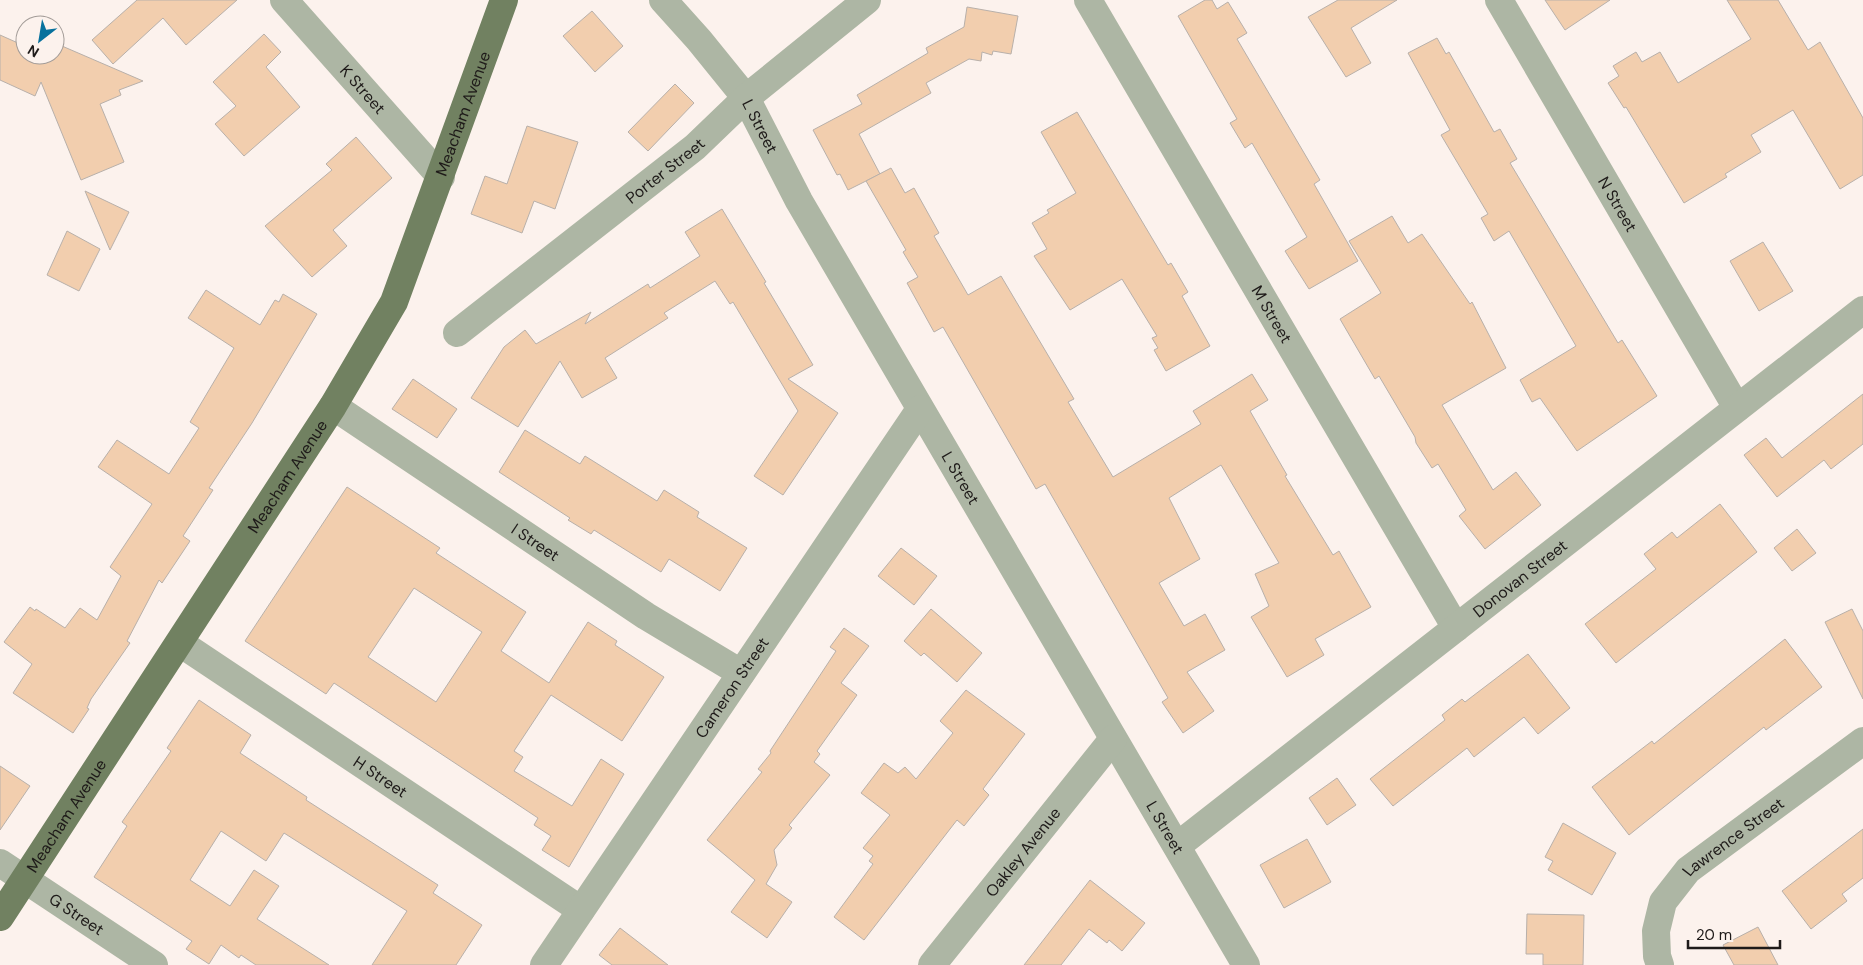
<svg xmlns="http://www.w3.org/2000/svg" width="1863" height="965" font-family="'DM Sans',sans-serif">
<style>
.building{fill:#f2ceae;stroke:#b8b0aa;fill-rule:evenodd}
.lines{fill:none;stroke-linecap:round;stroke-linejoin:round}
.minor{stroke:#adb6a4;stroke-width:28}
.major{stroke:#718161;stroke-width:28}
.labels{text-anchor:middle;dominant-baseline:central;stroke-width:4;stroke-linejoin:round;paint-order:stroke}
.street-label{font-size:16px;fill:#1e1a19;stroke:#fcf2ed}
</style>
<rect width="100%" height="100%" fill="#fcf2ed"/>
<g class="building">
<polygon points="137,0 237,0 186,45 163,18 113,64 92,40"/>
<polygon points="1205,0 1212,0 1217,9 1228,2 1247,33 1237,39 1320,180 1314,184 1358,261 1309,289 1285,251 1307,237 1252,143 1245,148 1230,123 1237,119 1178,16"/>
<polygon points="1338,0 1397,0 1351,28 1371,63 1346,77 1308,17"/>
<polygon points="1545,0 1610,0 1565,30"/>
<polygon points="1727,0 1778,0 1808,50 1820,42 1863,118 1863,175 1840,189 1793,110 1751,135 1761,152 1725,174 1727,177 1684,203 1626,107 1624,108 1608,83 1619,76 1613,66 1636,52 1642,62 1660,52 1678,83 1751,39"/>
<polygon points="967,7 1018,16 1011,54 993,51 992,55 982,52 981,61 969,59 926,83 931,93 859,134 880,174 848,190 840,174 837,175 813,130 862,104 857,95 928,53 926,48 964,27"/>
<polygon points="592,11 623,46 595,72 563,36"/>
<polygon points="25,30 25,55 55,55 55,43 143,81 119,90 121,95 100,104 124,162 81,180 41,82 35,96 0,80 0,35 18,43"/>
<polygon points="264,34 281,52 266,67 300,107 244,156 215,124 236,106 213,82"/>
<polygon points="1437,38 1446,54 1449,52 1494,132 1500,129 1517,159 1510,163 1618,343 1622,340 1657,396 1577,451 1540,398 1532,402 1520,380 1576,346 1509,231 1494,241 1481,218 1488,214 1441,135 1450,130 1408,53"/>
<polygon points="675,84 694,103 648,151 628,132"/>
<polygon points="1077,112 1168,265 1171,263 1188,292 1182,296 1210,346 1166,371 1154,350 1158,348 1152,338 1157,336 1122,279 1070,310 1034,256 1047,249 1032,223 1049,213 1047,210 1076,193 1041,132"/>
<polygon points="527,126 578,142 555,209 534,201 522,233 471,214 485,176 507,184"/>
<polygon points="356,137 392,178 333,230 347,246 312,277 265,226 332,170 326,164"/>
<polygon points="891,168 905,193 914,188 939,233 934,236 968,295 1001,276 1074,399 1068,402 1113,477 1201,424 1193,411 1252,374 1268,400 1250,411 1287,475 1285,476 1333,555 1339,551 1371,607 1315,639 1324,655 1287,677 1251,617 1269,606 1255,574 1279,563 1221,465 1169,498 1200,559 1159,583 1184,626 1205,614 1225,650 1187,672 1214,711 1183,733 1162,702 1168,698 1045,484 1036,489 943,327 934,332 907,283 918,277 903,252 906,250 866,181"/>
<polygon points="85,191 129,212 110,250"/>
<polygon points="722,209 766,282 764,283 813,365 788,379 838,413 783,495 754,476 798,411 733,302 730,304 715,281 664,313 668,318 605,358 617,378 582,398 560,361 518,427 471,398 504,347 525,330 536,344 591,312 585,324 648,284 650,288 700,256 685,232"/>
<polygon points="1392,216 1408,243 1422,234 1470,304 1472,302 1506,368 1442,405 1493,490 1516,472 1541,505 1485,549 1459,516 1466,510 1438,464 1432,468 1416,443 1415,437 1379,376 1375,379 1340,319 1381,293 1349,241"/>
<polygon points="67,231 100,249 79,291 47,275"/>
<polygon points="1763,242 1793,291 1759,311 1730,261"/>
<polygon points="206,290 260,325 275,300 279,302 283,294 317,314 252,423 209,488 213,490 183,536 190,541 162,583 159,580 127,641 130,643 91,699 87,708 89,709 73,733 13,693 32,664 4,642 30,607 35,611 36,609 65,628 80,608 97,620 121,576 110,567 152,504 98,467 117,440 169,474 199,428 190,422 234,348 188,318"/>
<polygon points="413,379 457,409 437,438 392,409"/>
<polygon points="1863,394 1863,444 1831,469 1824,460 1777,497 1744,455 1766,438 1782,458"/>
<polygon points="525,430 580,464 585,456 657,501 664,490 699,512 697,517 747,548 720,591 669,559 661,572 594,530 591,534 568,520 570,518 499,472"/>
<path d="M347,487L440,548L436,553L526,612L501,651L549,683L588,622L617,641L615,645L664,677L622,741L551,695L514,751L523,757L514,771L572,806L601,759L624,774L569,867L542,850L551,836L534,825L538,818L334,683L326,694L245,641ZM414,588L482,632L436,702L368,657Z"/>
<polygon points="1720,504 1757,552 1616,663 1585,624 1656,569 1644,554 1672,532 1677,538"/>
<polygon points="1797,529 1816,553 1792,571 1774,548"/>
<polygon points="901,548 937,576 914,605 878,576"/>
<polygon points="931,609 982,653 957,682 924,653 921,656 904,641"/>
<polygon points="1852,609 1863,631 1863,699 1825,622"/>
<polygon points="844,628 869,646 841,683 857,695 817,751 820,754 814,762 830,775 789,825 792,828 774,850 777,865 766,884 792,902 767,938 731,912 755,880 707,840 762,772 758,769 771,753 770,751 836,651 830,647"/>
<polygon points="1785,639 1822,687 1766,730 1764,727 1629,835 1592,787 1652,741 1654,744"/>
<polygon points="1528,654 1570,708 1538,734 1524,717 1474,757 1467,748 1393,806 1370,779 1445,720 1442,715 1462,699 1465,702"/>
<polygon points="966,690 1025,734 983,789 989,795 964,826 957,820 864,940 834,917 873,864 869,861 873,856 863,848 890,815 861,793 884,763 898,773 905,767 916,779 953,733 940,721"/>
<polygon points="199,700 251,735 240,753 307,797 306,800 438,885 433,893 482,925 456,965 372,965 407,911 284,833 266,861 221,831 190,880 230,906 254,870 279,886 257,919 329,965 256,965 241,955 239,958 221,945 209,964 186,949 192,941 94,877 127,826 122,822 171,751 167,748"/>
<polygon points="0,766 30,786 0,830"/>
<polygon points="1337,778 1356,805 1327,825 1309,798"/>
<polygon points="1563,823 1616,853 1592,895 1548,870 1553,861 1545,857"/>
<polygon points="1863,829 1863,878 1842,894 1847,901 1811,929 1782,891"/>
<polygon points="1307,839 1331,882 1284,908 1260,865"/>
<polygon points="1090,880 1145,923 1122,951 1109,940 1107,943 1089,929 1061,965 1024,965"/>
<polygon points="1527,914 1584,915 1583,965 1543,965 1543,954 1526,954"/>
<polygon points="1758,927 1778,965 1734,965 1723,945"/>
<polygon points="620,928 668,965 612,965 599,955"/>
</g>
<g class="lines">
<g class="minor">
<path id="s1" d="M284,0L441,177"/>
<path id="s2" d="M663,0L699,40L746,98L799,201L1246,965"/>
<path id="s3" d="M1088,0L1456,628"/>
<path id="s4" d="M1499,0L1737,408"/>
<path id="s5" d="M457,333L695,147L746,98L867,0"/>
<path id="s6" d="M333,406L646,616L741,673"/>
<path id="s7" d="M180,643L581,910"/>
<path id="s8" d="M1177,846L1863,310"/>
<path id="s9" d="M0,863L154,965"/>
<path id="s10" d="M544,965L920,409"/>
<path id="s11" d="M932,965L1113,739"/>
<path id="s12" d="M1660,965L1657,956L1656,931L1663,902L1688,870L1863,741"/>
</g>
<path class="major" id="s13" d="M0,917L333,406L394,302L504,0"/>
</g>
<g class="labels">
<g class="street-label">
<text stroke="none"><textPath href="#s1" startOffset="119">K Street</textPath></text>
<text stroke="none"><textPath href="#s13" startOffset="931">Meacham Avenue</textPath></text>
<text stroke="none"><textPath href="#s2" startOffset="160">L Street</textPath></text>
<text stroke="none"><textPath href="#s5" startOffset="264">Porter Street</textPath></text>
<text stroke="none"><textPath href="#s4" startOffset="236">N Street</textPath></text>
<text stroke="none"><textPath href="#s3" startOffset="364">M Street</textPath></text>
<text stroke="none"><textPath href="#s13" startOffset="526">Meacham Avenue</textPath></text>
<text stroke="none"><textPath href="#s2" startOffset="565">L Street</textPath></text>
<text stroke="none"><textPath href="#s6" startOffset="244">I Street</textPath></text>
<text stroke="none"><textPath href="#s8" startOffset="435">Donovan Street</textPath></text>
<text stroke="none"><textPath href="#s10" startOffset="335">Cameron Street</textPath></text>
<text stroke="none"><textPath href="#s7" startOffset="241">H Street</textPath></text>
<text stroke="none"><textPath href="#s13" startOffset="121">Meacham Avenue</textPath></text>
<text stroke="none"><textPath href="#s2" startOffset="970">L Street</textPath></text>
<text stroke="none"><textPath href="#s12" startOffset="161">Lawrence Street</textPath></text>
<text stroke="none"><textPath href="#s11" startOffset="145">Oakley Avenue</textPath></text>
<text stroke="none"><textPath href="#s9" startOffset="92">G Street</textPath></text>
</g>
</g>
<g transform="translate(40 40) rotate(211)"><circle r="24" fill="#fcf2ed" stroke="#a39c98"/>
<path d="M0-4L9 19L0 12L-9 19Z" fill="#07719d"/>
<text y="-8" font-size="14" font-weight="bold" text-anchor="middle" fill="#1e1a19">N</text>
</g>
<path d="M1688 940v8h92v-8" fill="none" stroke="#1e1a19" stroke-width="2.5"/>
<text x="1696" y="940" font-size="15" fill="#1e1a19" stroke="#fcf2ed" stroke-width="4" paint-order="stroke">20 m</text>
</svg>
